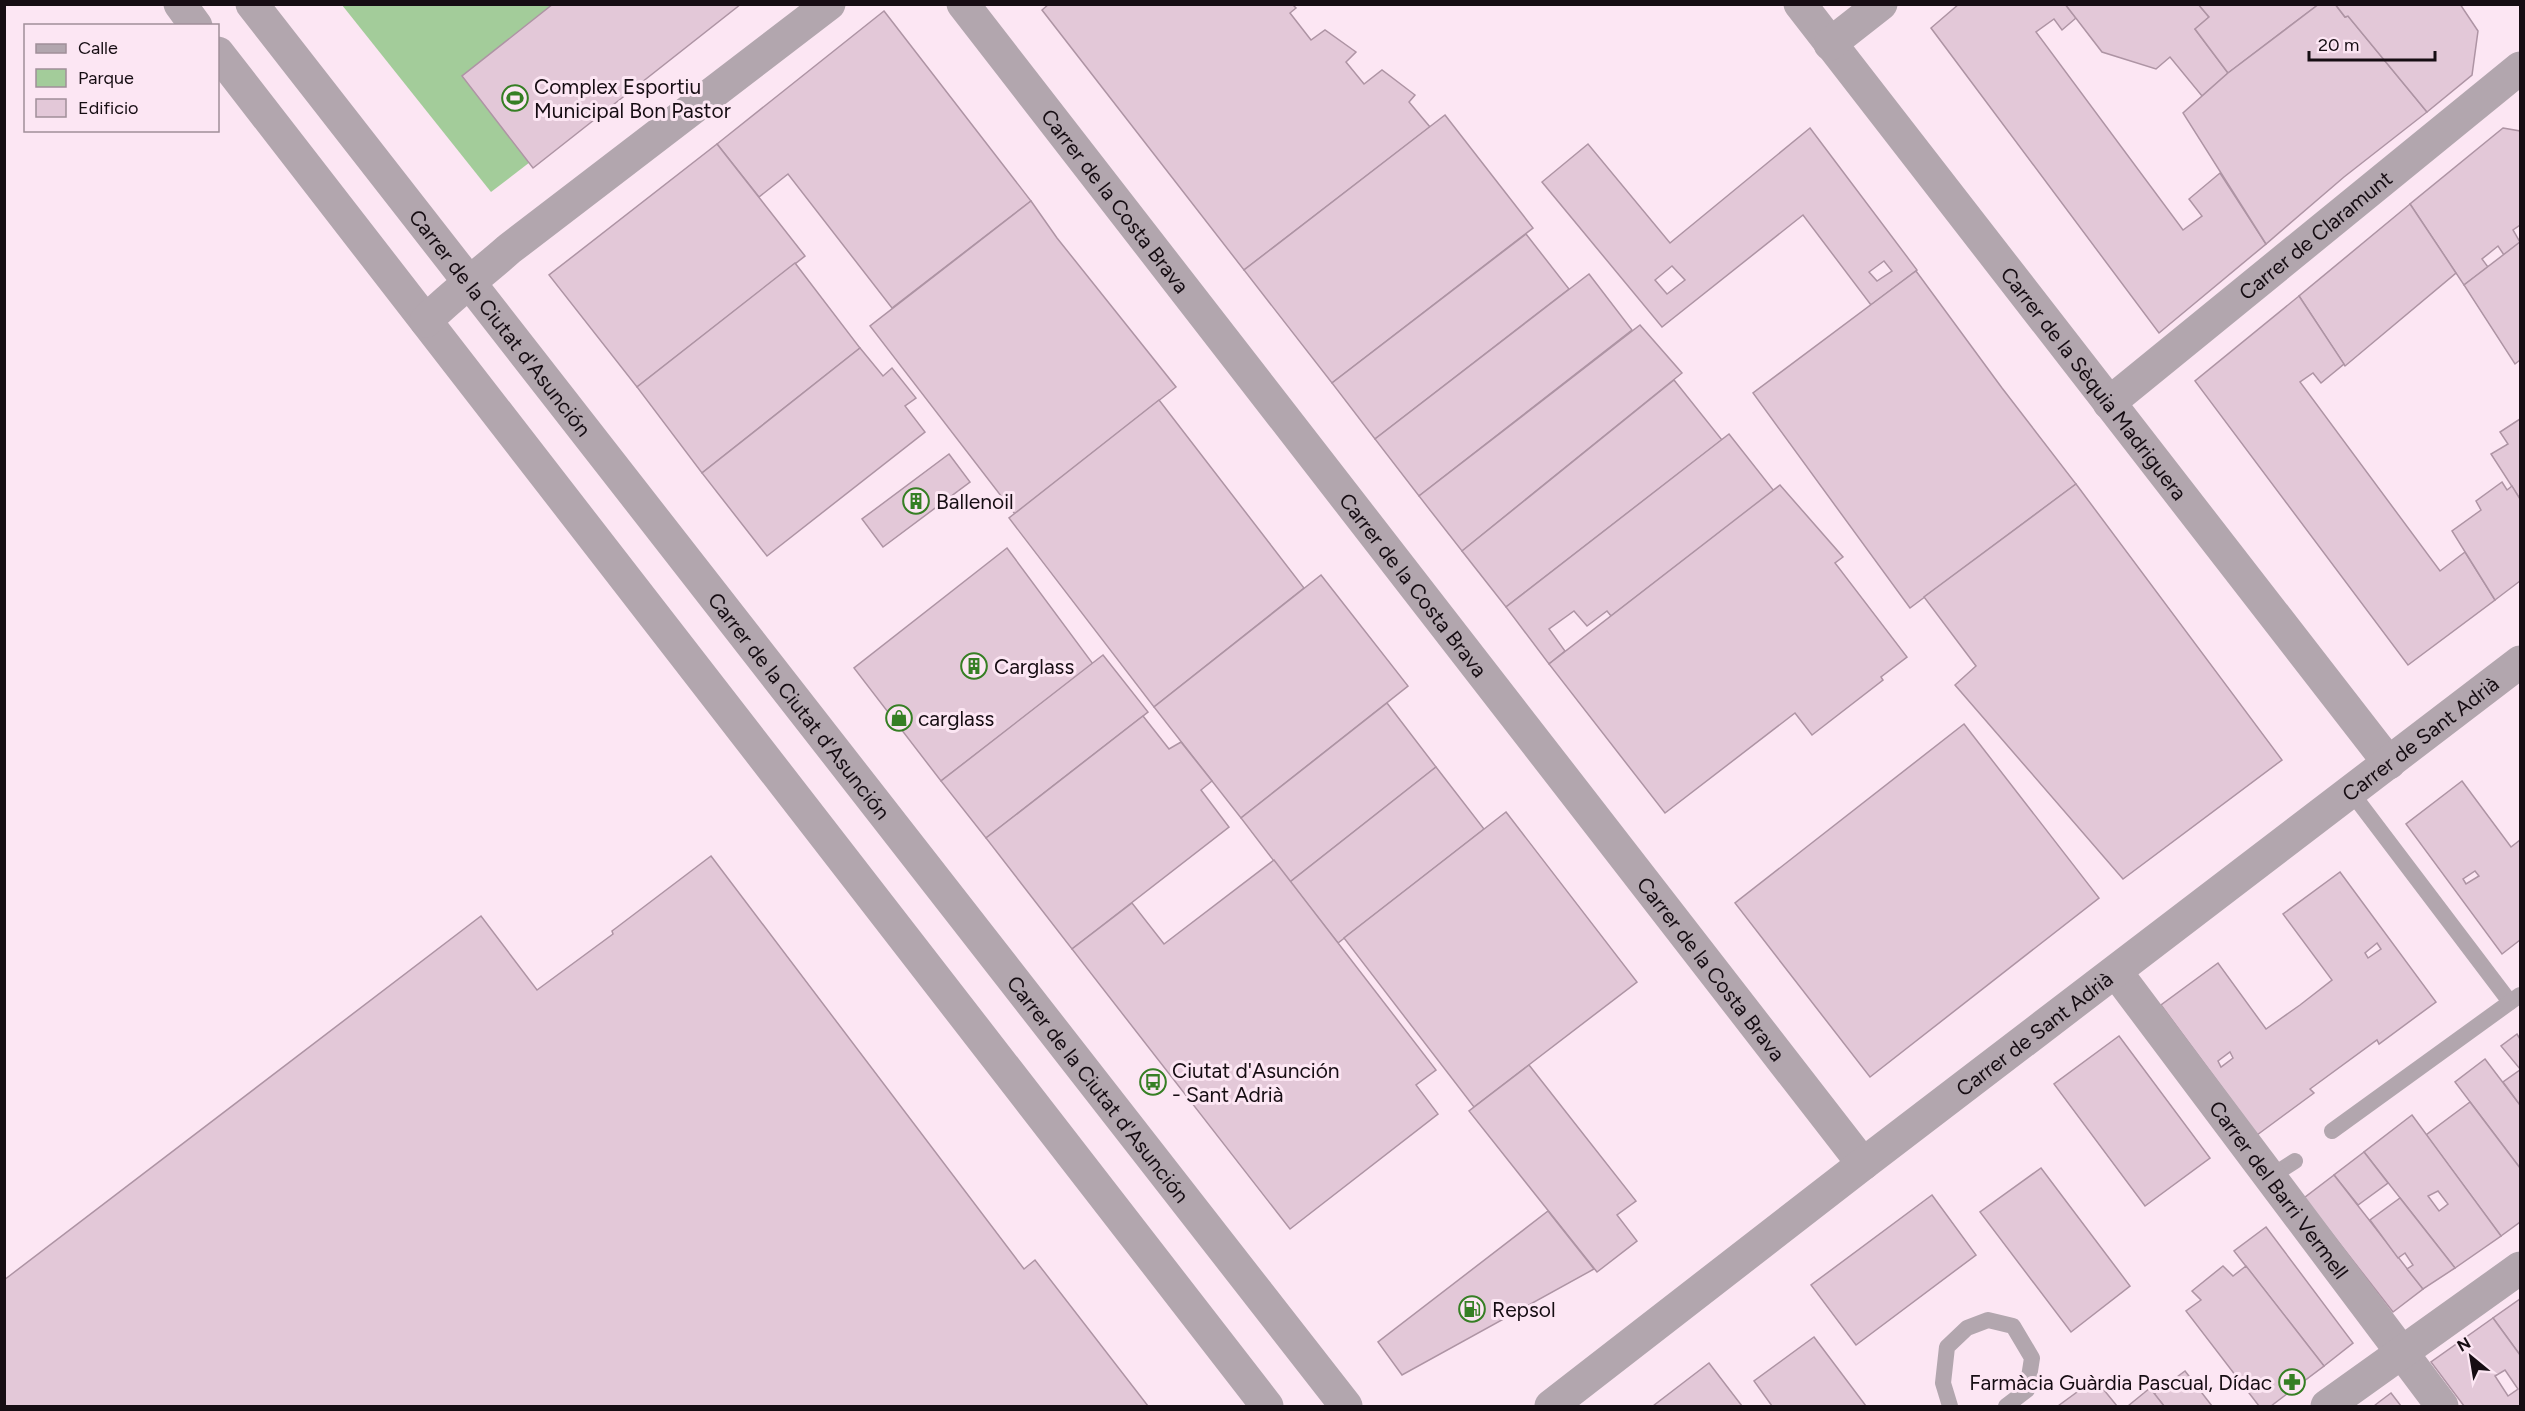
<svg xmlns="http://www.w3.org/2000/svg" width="2525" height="1411" font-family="Figtree,sans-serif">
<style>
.green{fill:#a3cc9a}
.building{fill:#e3c8d8;stroke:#ae94a4;stroke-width:1.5;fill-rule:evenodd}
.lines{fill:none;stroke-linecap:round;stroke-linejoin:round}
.lane{stroke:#b2a6ae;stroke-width:16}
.street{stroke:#b2a6ae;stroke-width:33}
.labels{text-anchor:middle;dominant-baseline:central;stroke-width:6;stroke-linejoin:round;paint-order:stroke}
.poi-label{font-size:21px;fill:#160d13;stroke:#fce6f3;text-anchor:start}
.street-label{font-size:21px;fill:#160d13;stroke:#fce6f3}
</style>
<rect width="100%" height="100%" fill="#fce6f3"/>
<polygon class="green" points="342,5 734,5 491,192"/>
<g class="building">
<polygon points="553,4 741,4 533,168 462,76"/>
<polygon points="1049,4 1292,4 1296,8 1290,13 1311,40 1325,30 1356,52 1346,62 1364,84 1382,70 1415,95 1409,102 1430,127 1244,270 1042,10"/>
<polygon points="1959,4 2065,4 2076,18 2062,30 2054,19 2036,32 2183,230 2202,216 2189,199 2220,173 2266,244 2159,333 1931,28"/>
<polygon points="2065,4 2198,4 2209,17 2195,29 2228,73 2202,96 2170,57 2156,69 2102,52"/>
<polygon points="2198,4 2319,4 2228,73 2195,29 2209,17"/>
<polygon points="2319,4 2335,4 2345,17 2348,16 2427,112 2344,177 2266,244 2183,113 2228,73"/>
<polygon points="2335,4 2460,4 2478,31 2472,75 2427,112 2348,16 2345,17"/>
<polygon points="884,11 1031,201 892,308 788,174 759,197 717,144"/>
<polygon points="1445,115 1533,228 1332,383 1244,270"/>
<path d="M1810,128L1917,270L1871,305L1803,215L1662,327L1542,182L1588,144L1670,243ZM1884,261L1892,271L1877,281L1869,272ZM1672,266L1685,280L1667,294L1655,280Z"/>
<polygon points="2503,128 2520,131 2520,225 2513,230 2520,242 2504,255 2498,246 2482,259 2488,267 2464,285 2410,204"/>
<polygon points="717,144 805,256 637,387 549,275"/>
<polygon points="1031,201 1057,238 1176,387 1015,514 870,326"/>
<polygon points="2410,204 2456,273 2345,366 2299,296"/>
<polygon points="1526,234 1569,289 1375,439 1332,383"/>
<polygon points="2520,242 2520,360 2515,364 2464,285"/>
<polygon points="795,263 860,348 702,473 637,387"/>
<polygon points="1916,271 2002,388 2076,484 1910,608 1753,393"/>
<polygon points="1589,274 1632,330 1419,496 1375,439"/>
<polygon points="2299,296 2344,364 2321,383 2313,373 2300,382 2440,571 2465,552 2495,600 2408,665 2195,381"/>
<polygon points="1640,325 1682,373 1462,551 1419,496"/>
<polygon points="860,348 883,376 892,368 916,398 905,406 925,432 767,556 702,473"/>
<polygon points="1674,380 1722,440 1506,607 1462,551"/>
<polygon points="1159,400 1304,588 1154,707 1009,518"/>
<polygon points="2520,419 2520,499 2491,454 2508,444 2500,432"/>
<polygon points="1729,434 1774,491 1611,616 1607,611 1587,626 1574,611 1549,629 1565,651 1549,664 1506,607"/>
<polygon points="949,454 970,482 883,547 862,519"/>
<polygon points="2502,482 2507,490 2512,486 2520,499 2520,581 2495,600 2452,531 2481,510 2476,501"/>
<polygon points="2076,484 2282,760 2123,879 1955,685 1976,666 1924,597"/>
<polygon points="1780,485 1843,557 1835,563 1907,657 1881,677 1883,680 1812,735 1795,713 1665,813 1549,664"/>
<polygon points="1007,548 1093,664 941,781 854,668"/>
<polygon points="1321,575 1408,686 1241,818 1154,707"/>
<polygon points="1103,655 1148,712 986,838 941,781"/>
<polygon points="1387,703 1436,767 1290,882 1241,818"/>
<polygon points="1143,716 1169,749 1181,742 1212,781 1201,790 1229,827 1072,949 986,838"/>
<polygon points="1964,724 2099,898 1870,1077 1735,903"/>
<polygon points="1436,767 1484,829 1338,943 1290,882"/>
<path d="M2462,781L2511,847L2520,840V940L2502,954L2406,824ZM2475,871L2479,876L2466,884L2463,879Z"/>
<polygon points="1506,812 1637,982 1474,1107 1344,938"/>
<polygon points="711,856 1024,1269 1035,1260 1148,1406 4,1406 4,1280 481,916 537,990 613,934 612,931 616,928"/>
<polygon points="1274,860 1436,1070 1416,1085 1438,1114 1290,1229 1072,949 1132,903 1164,944"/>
<path d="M2340,872L2436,1002L2379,1044L2377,1040L2310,1089L2314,1093L2257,1135L2161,1005L2218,963L2266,1029L2300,1005L2332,980L2283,914ZM2377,943L2381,949L2368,958L2365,953ZM2230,1052L2233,1058L2221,1067L2218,1061Z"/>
<polygon points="2517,1034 2520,1039 2520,1069 2501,1046"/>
<polygon points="2119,1036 2210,1158 2145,1206 2054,1084"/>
<polygon points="2485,1059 2520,1105 2520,1168 2455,1082"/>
<polygon points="1529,1065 1636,1201 1617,1215 1637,1241 1597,1272 1469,1111"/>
<polygon points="2520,1070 2520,1105 2503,1082"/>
<polygon points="2470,1102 2520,1168 2520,1222 2501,1236 2426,1135"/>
<path d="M2412,1115L2501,1236L2455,1268L2364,1152ZM2438,1191L2448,1204L2439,1211L2428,1196Z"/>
<polygon points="2364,1152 2388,1183 2358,1205 2334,1175"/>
<polygon points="2041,1168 2130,1286 2071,1332 1980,1212"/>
<polygon points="2334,1175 2423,1289 2393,1312 2304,1198"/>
<polygon points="1932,1195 1976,1255 1856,1345 1811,1285"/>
<polygon points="2400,1198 2455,1268 2423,1289 2407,1269 2413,1265 2405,1253 2398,1258 2370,1220"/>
<polygon points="1548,1211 1594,1269 1402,1375 1378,1342"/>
<polygon points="2266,1227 2353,1343 2324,1366 2234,1251"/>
<polygon points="2223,1266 2233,1276 2246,1266 2324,1366 2271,1406 2259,1406 2186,1311 2201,1300 2192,1291"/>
<polygon points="2520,1299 2520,1355 2493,1318"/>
<path d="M2493,1318L2520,1355V1406H2464L2431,1362ZM2505,1370L2518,1389L2508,1396L2495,1376Z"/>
<polygon points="1814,1337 1866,1406 1772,1406 1754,1381"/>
<polygon points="1709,1363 1742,1406 1653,1406"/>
<polygon points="2185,1371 2212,1406 2164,1406 2160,1401 2154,1394"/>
<polygon points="2095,1379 2117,1406 2058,1406"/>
<polygon points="2150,1388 2164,1406 2128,1406"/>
<polygon points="2391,1393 2401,1406 2374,1406 2379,1402"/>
</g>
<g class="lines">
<g class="lane">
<polyline points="2351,792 2510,1002"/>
<polyline points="2332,1131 2520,995"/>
<polyline points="2270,1177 2295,1161"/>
<polyline points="1950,1406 1943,1383 1947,1347 1967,1328 1988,1320 2013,1326 2032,1358 2027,1390 2006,1406"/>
</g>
<g class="street">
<polyline points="180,4 196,26"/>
<path id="s1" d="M252,4L1346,1406"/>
<path id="s2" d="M963,4L1863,1164"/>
<path id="s3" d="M1800,4L2389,763"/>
<polyline points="1830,44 1881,4"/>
<polyline points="218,53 1267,1406"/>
<path d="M426,321C452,295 482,273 509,249L829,4"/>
<path id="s4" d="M2109,403L2520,68"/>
<path id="s5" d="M2116,972L2442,1406"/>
<path id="s6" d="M1551,1406L1863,1164L2520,662"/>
<polyline points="2327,1406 2520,1268"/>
</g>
</g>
<defs>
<g id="stadium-ring" transform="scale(1.35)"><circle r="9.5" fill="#fce6f3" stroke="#367f24" stroke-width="1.5"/><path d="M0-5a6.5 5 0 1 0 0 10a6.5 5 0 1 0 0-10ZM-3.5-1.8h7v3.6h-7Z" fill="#367f24"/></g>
<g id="building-ring" transform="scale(1.35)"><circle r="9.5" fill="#fce6f3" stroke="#367f24" stroke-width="1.5"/><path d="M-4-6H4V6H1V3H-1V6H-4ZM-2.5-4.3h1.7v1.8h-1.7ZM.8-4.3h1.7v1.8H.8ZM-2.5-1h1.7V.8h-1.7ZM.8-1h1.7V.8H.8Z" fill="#367f24"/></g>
<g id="shop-ring" transform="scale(1.35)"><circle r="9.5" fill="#fce6f3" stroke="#367f24" stroke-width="1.5"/><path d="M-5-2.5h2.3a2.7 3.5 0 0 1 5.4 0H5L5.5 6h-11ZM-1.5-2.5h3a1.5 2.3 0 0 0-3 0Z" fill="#367f24"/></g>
<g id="bus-ring" transform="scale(1.35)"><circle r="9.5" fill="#fce6f3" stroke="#367f24" stroke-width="1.5"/><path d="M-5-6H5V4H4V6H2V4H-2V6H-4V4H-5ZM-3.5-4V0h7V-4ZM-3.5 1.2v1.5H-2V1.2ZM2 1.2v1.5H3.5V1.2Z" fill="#367f24"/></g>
<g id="fuel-ring" transform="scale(1.35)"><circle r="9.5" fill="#fce6f3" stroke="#367f24" stroke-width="1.5"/><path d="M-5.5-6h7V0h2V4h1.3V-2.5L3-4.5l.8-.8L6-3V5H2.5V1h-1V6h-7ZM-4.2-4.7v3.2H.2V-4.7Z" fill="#367f24"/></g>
<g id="pharmacy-ring" transform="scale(1.35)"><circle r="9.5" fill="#fce6f3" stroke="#367f24" stroke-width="1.5"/><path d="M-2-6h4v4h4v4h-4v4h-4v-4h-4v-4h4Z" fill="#367f24"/></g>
</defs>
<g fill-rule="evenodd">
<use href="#stadium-ring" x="515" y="98"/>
<use href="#building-ring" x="916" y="501"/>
<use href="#building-ring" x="974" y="666"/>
<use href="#shop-ring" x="899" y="718"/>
<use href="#bus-ring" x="1153" y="1082"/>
<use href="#fuel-ring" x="1472" y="1309"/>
<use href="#pharmacy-ring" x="2292" y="1382"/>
</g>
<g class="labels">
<g class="poi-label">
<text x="534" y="86">Complex Esportiu<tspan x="534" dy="24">Municipal Bon Pastor</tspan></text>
<text x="936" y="501">Ballenoil</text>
<text x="994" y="666">Carglass</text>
<text x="918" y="718">carglass</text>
<text x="1172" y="1070">Ciutat d'Asunción<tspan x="1172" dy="24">- Sant Adrià</tspan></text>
<text x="1492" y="1309">Repsol</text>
<text x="2272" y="1382" text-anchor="end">Farmàcia Guàrdia Pascual, Dídac</text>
</g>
<g class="street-label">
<text stroke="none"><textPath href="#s2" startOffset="249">Carrer de la Costa Brava</textPath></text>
<text stroke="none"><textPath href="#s4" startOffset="266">Carrer de Claramunt</textPath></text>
<text stroke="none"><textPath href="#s1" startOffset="404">Carrer de la Ciutat d'Asunción</textPath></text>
<text stroke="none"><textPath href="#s3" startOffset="480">Carrer de la Sèquia Madriguera</textPath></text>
<text stroke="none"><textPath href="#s2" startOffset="735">Carrer de la Costa Brava</textPath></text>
<text stroke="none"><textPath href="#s1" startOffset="890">Carrer de la Ciutat d'Asunción</textPath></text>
<text stroke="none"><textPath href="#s6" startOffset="1096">Carrer de Sant Adrià</textPath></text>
<text stroke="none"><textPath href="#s2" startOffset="1221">Carrer de la Costa Brava</textPath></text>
<text stroke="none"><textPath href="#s6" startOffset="610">Carrer de Sant Adrià</textPath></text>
<text stroke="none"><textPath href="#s1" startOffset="1376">Carrer de la Ciutat d'Asunción</textPath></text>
<text stroke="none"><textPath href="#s5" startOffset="272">Carrer del Barri Vermell</textPath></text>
</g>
</g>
<rect width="2525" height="1411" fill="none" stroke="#160d13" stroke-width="12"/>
<rect x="24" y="24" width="195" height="108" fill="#fce6f3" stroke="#a08f99" stroke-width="1.5"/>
<rect x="36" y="44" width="30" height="9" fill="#b2a6ae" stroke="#a08f99" stroke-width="1.5"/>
<text x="78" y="54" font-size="18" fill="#160d13">Calle</text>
<rect x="36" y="69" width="30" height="18" fill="#a3cc9a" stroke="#a08f99" stroke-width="1.5"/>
<text x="78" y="84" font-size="18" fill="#160d13">Parque</text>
<rect x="36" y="99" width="30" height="18" fill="#e3c8d8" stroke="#a08f99" stroke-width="1.5"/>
<text x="78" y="114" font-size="18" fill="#160d13">Edificio</text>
<g transform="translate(2471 1357) rotate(330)" stroke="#fce6f3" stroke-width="4.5" paint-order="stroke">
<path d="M0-4.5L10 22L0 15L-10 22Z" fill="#160d13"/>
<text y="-9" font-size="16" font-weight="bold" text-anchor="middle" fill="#160d13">N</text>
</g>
<path d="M2309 51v9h126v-9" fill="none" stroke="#160d13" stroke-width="3"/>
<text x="2318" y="51" font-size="18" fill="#160d13" stroke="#fce6f3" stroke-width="4.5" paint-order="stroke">20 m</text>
</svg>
